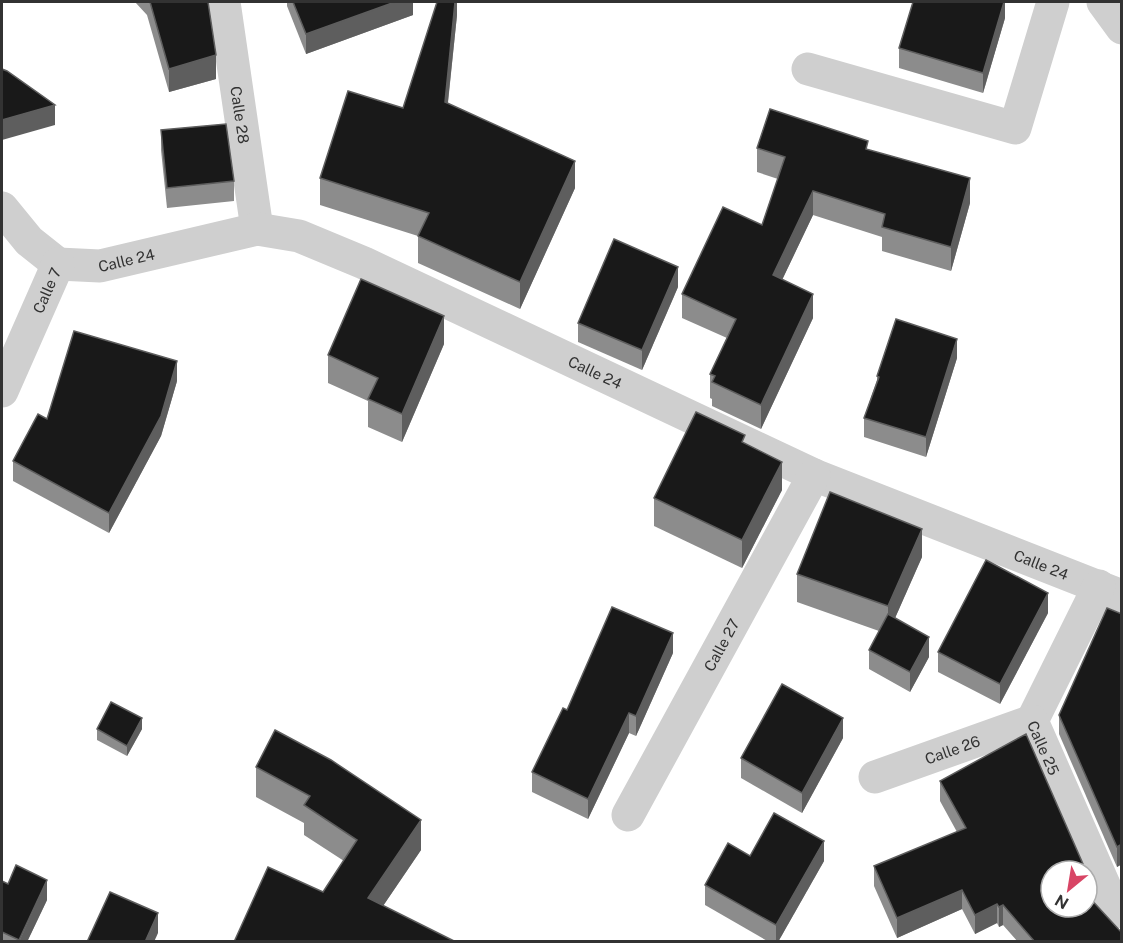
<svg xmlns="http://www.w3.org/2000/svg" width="1123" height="943" font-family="'Public Sans',sans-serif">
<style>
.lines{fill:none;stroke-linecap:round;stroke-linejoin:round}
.minor{stroke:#cfcfcf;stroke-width:33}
.wall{fill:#8c8c8c}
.shaded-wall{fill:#5e5e5e}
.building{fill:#191919;stroke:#5e5e5e;stroke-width:1.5}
.labels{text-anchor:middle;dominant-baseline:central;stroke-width:6;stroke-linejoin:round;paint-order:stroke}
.street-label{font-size:15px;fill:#323232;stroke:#fff}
</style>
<rect width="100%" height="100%" fill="#fff"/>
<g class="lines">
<g class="minor">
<path id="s1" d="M224,2L257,229"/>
<polyline points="1103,2 1122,28"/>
<polyline points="808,69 1015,128 1053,2"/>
<polyline points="2,208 29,241 58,264"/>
<path id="s2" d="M58,264L100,266L257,229L299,236L364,263L814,475L1122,596"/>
<path id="s3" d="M2,391L58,264"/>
<path id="s4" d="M1099,586L1032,721L1116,912"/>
<path id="s5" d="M875,777L1032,721"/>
<path id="s6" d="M628,815L814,475"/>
</g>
</g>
<g class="wall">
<polygon points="135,2 208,2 216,79 169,92 147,15"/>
<polygon points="287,2 413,2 413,15 306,54 287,6"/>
<polygon points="457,2 457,15 448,103 575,188 520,309 418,263 418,236 320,205 320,178 403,108"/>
<polygon points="1005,2 1005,18 983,93 899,68 899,48"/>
<polygon points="161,130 234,181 234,201 167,208 161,150"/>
<polygon points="757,148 868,149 970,203 951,271 882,251 882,237 813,215 782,280 813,318 761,429 712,406 712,399 710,398 710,374 727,338 682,318 682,294 762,225 778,179 757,172"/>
<polygon points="678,287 642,370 578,342 578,323"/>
<polygon points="444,344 402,442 368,427 368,401 328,383 328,355"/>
<polygon points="957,358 926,457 864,437 864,418 877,380 877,376"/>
<polygon points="177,381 161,436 109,533 13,481 13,461 47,419"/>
<polygon points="745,444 782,490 742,568 654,526 654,498"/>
<polygon points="922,557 895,618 929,657 910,692 869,669 869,650 879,631 797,602 797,574"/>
<polygon points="1048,613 1000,704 938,672 938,652"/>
<polygon points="1122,614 1122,864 1117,867 1059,734 1059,715"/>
<polygon points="673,653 636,736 629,733 588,819 532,792 532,772 567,710"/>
<polygon points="97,729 142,729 127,756 97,740"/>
<polygon points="843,738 802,813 741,778 741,758"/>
<polygon points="256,767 421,850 383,906 234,942 323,892 344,861 304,835 304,823 256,797"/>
<polygon points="940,781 1083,871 1051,871 1122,942 1018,942 1003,925 999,927 997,923 975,934 962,909 897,938 874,886 874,866 957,832 940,801"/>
<polygon points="750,856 824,861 778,942 769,942 705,905 705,885"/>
<polygon points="2,881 47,900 27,942 2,942"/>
</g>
<g class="shaded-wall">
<polygon points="395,2 413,2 413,15 306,54 306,34"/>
<polygon points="455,2 457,2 457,15 445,129 445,102"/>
<polygon points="1004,2 1005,2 1005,18 983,93 983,73"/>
<polygon points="216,55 216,79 169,92 169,69"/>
<polygon points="55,105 55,125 2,140 2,120"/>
<polygon points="575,161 575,188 520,309 520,282"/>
<polygon points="970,178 970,203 951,271 951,247"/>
<polygon points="813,191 813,215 773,299 773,275"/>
<polygon points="678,267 678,287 642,370 642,350"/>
<polygon points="813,294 813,318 761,429 761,405"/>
<polygon points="444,316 444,344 402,442 402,414"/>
<polygon points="957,339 957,358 926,457 926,437"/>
<polygon points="177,361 177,381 161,436 109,533 109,513"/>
<polygon points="782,462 782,490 742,568 742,540"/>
<polygon points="922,529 922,557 888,634 888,606"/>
<polygon points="1048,593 1048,613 1000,704 1000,684"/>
<polygon points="673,633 673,653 636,736 636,716"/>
<polygon points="929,637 929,657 910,692 910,672"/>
<polygon points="629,713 629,733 588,819 588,799"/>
<polygon points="142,718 142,729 127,756 127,746"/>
<polygon points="843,718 843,738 802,813 802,793"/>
<polygon points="421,820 421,850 368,928 368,898"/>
<polygon points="824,841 824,861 778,942 776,942 776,925"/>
<polygon points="1122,844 1122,864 1117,867 1117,847"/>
<polygon points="1083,864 1083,871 1070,871"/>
<polygon points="47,880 47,900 27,942 19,942"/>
<polygon points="962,890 962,909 897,938 897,918"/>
<polygon points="997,904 997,923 975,934 975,915"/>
<polygon points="1003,905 1003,925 999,927 999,907"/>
<polygon points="158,913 158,933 154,942 145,942"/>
</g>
<g class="building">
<polygon points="150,2 208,2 216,55 169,69"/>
<polygon points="293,2 395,2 306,34"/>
<polygon points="437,2 455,2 445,102 575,161 520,282 418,236 429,213 320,178 348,91 403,108"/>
<polygon points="913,2 1004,2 983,73 899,48"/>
<polygon points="2,69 7,71 55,105 2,120"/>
<polygon points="770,109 868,141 866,149 970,178 951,247 882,227 885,214 813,191 773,275 813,294 761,405 712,382 715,376 710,374 736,319 682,294 723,207 762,225 785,157 757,148"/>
<polygon points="226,124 234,181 167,188 161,130"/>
<polygon points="614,239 678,267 642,350 578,323"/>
<polygon points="361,279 444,316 402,414 368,399 378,378 328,355"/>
<polygon points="896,319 957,339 926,437 864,418 879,377 877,376"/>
<polygon points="74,331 177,361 161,416 109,513 13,461 38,414 47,419"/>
<polygon points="696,412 745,435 742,442 782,462 742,540 654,498"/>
<polygon points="830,492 922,529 888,606 797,574"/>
<polygon points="986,560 1048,593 1000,684 938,652"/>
<polygon points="612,607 673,633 636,716 629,713 588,799 532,772 563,708 567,710"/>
<polygon points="1107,608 1122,614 1122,844 1117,847 1059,715"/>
<polygon points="888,614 929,637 910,672 869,650"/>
<polygon points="782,684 843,718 802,793 741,758"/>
<polygon points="111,702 142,718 127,746 97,729"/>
<polygon points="275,730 331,760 421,820 368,898 456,942 234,942 268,867 323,892 357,840 304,805 310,796 256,767"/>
<polygon points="1026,734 1083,864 1070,871 1051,871 1051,907 1087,907 1087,895 1122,933 1122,942 1035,942 1003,905 999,907 997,904 975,915 962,890 897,918 874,866 966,828 940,781"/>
<polygon points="774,813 824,841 776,925 705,885 728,843 750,856"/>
<polygon points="16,865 47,880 19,940 2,932 2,881 8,884"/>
<polygon points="110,892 158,913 145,942 87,942"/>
</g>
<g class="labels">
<g class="street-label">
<text stroke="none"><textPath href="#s1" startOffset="114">Calle 28</textPath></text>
<text stroke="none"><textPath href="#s2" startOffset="69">Calle 24</textPath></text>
<text stroke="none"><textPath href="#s3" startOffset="110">Calle 7</textPath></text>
<text stroke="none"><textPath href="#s2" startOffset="572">Calle 24</textPath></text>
<text stroke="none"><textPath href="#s2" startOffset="1058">Calle 24</textPath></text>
<text stroke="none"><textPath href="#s6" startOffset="194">Calle 27</textPath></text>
<text stroke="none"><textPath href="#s4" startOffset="180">Calle 25</textPath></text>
<text stroke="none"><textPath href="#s5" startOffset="82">Calle 26</textPath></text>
</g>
</g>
<rect width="1123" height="943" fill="none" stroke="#323232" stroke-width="6"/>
<g transform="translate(1069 889) rotate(210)"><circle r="28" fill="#ffffff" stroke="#adadad" stroke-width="1.5"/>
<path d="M0-4.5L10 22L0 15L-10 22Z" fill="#d84565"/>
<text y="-9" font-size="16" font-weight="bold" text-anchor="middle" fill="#323232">N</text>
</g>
</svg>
